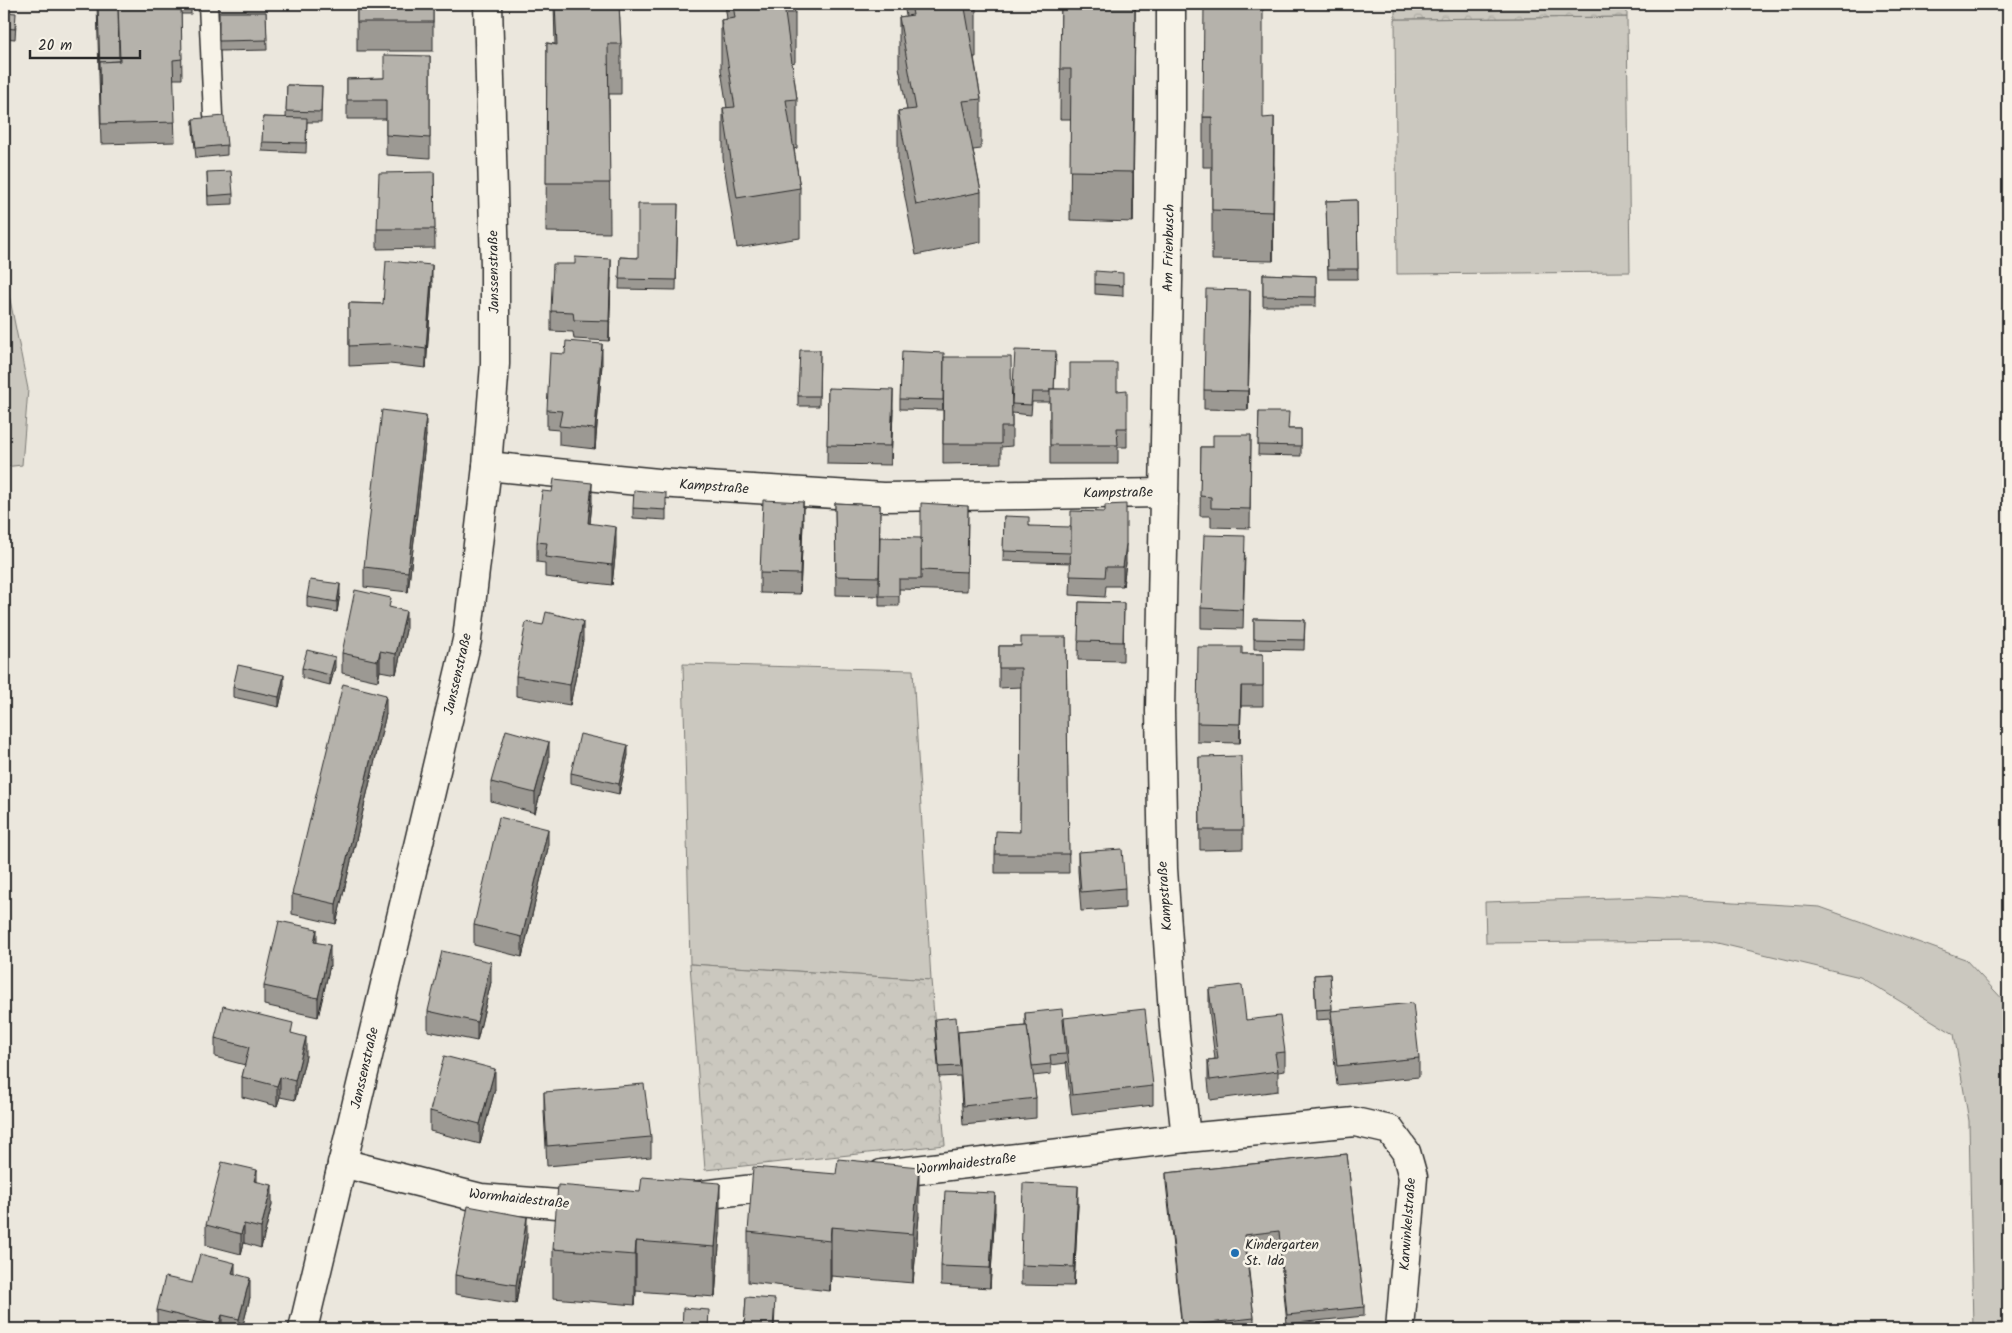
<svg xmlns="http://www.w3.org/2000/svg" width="2012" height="1333" font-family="Kalam,sans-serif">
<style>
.grass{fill:#cbc8bf;stroke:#7b7a75}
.park{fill:url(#park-crowns);stroke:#7b7a75}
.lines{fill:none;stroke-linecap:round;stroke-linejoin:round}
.service-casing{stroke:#2b2b2b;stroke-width:21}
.minor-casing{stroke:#2b2b2b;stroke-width:31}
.secondary-casing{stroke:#2b2b2b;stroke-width:31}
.service{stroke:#f7f3e8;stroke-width:18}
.minor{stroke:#f7f3e8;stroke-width:28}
.secondary{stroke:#f7f3e8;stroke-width:28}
.wall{fill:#9c9993;stroke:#2b2b2b}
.shaded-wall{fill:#7f7d78;stroke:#2b2b2b}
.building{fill:#b5b2ab;stroke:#2b2b2b}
.poi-dot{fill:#1f6fb2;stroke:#f7f3e8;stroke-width:2}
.labels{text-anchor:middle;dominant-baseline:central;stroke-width:5;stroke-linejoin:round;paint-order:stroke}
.street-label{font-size:14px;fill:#2b2b2b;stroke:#f7f3e8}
.poi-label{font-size:14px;fill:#2b2b2b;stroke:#f7f3e8;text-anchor:start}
</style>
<defs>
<pattern id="park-crowns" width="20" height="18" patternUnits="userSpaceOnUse" patternTransform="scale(1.25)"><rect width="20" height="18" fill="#cbc8bf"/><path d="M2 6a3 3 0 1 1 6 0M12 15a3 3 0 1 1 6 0" fill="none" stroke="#aeaca4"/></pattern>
</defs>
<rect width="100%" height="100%" fill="#ebe7dd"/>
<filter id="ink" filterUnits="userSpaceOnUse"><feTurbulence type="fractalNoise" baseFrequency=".02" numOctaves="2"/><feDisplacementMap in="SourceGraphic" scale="10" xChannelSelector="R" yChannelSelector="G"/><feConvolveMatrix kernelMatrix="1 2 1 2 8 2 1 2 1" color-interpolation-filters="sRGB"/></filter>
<g filter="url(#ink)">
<g class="grass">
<polygon points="1627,17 1630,272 1397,274 1395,19"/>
<polygon points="4,270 28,389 22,465 4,467"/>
<polygon points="683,664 913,670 931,980 690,964"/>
<polygon points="1647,897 1820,907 1965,959 2008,1005 2008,1329 1973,1329 1969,1121 1954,1034 1860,977 1709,941 1486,943 1485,902"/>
</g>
<g class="park">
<polygon points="1395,4 1627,4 1627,17 1395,19"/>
<polygon points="690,964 931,980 945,1145 705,1170"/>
</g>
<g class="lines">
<g class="service-casing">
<polyline id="service" points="208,4 213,115"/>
</g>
<g class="minor-casing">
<g id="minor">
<polyline points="1171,4 1171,121 1160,711 1163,869 1174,1027 1186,1138"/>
<polyline points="487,466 658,483 883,497 1164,493"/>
<polyline points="342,1163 481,1198 570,1205 593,1204"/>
<polyline points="882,1174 1186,1138 1355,1122 1390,1130 1406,1152 1413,1177 1400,1329"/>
<polyline points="684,1197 787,1185"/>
</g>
</g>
<g class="secondary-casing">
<polyline id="secondary" points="303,1329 467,640 487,466 495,364 495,267 488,4"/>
</g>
<use href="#service" class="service"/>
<use href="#minor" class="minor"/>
<use href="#secondary" class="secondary"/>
</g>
<g class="wall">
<polygon points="97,4 191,4 191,14 181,14 182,79 173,79 175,142 101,144"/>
<rect x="357" y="4" width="76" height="47"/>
<polygon points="554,4 619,4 621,44 621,94 609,94 610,233 546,232 547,43 555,44"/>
<polygon points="725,4 793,4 795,13 795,62 792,63 797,99 797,148 794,149 800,188 800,238 737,248 723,158 723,108 727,108 721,70 721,20 727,19"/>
<polygon points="904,4 976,4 976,57 974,57 981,99 981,149 973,150 981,192 981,242 916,255 898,161 898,111 907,110 899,67 899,17 906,16"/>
<polygon points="1061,4 1135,4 1133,222 1070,220 1071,119 1060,119"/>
<polygon points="4,12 16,23 15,39 4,38"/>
<polygon points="219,12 266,12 267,50 219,51"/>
<polygon points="430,56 430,158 386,155 386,119 347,119 347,79 384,78"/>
<polygon points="287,85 322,86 321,122 307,122 306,153 262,151 263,117 286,118"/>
<polygon points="1203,117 1263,118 1274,167 1273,261 1212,260 1212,167 1203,167"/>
<polygon points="193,119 227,145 227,155 196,158 193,129"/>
<polygon points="207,172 233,194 233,204 208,205"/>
<polygon points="434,172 435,248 377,249 377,229"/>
<polygon points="1357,200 1358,279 1328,279 1326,201"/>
<polygon points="678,204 676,290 619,289 620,257 638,258"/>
<polygon points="1263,274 1316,276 1316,306 1263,306"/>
<polygon points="611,278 609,341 574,339 573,332 551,331 551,311"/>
<polygon points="1123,283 1123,296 1095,294 1095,284"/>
<polygon points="432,285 426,368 390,364 349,366 349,303 383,304"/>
<polygon points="1250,310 1248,410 1204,409 1204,390"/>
<polygon points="820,350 819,406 798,406 798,396"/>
<polygon points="944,357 1012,404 1056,361 1054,389 1117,391 1127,428 1127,447 1118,447 1118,464 1050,464 1050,402 1032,402 1031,415 1012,413 1012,446 1001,447 1001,463 943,464 943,404 943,410 900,409 900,399"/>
<polygon points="602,364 595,449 559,445 559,430 547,429 547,410"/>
<polygon points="828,388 893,409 891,465 827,464"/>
<polygon points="1259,412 1288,429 1301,429 1301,456 1258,455"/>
<polygon points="426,435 408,592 364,587 364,567"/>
<polygon points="1251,435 1250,528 1211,527 1211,516 1200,516 1201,447 1213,447"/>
<polygon points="592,502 590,523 616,547 612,585 545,577 545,563 537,562 537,542"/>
<polygon points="666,503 666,520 633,518 633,508"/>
<polygon points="835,503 880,505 879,582 921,538 968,506 967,591 899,589 899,606 879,606 879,596 836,595"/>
<polygon points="1004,516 1126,563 1123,586 1106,586 1105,597 1070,595 1071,563 1003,561"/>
<polygon points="803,522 800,594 760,593 760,573"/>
<polygon points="1245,555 1243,629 1201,628 1201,608"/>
<polygon points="340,594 337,612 307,607 307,597"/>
<polygon points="1079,602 1124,603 1123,661 1078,660"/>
<polygon points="391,607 406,630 396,674 380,671 378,681 342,673 342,653"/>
<polygon points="1254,619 1305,620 1304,650 1254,649"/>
<polygon points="1066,637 1069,873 995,873 995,854 1020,832 1021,687 999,688 999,646 1021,646"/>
<polygon points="583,640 570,705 516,696 516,676"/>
<polygon points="1242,654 1263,654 1263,706 1241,706 1240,743 1197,742 1197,723"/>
<polygon points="335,667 330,685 302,678 302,668"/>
<polygon points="284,685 279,707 233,697 233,687"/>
<polygon points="386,714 336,924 292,914 292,894"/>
<polygon points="628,755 619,794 571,783 571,773"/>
<polygon points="1199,757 1243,830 1243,849 1200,850"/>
<polygon points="549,761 535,813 491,801 491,782"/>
<polygon points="548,848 522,957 474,945 474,925"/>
<polygon points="1078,852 1125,888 1125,908 1081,911 1078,871"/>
<polygon points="330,965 318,1017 264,1005 264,986"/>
<polygon points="1330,974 1332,1011 1419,1058 1419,1077 1337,1085 1331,1031 1331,1019 1316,1020 1314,975"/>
<polygon points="491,982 477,1041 428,1031 428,1011"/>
<polygon points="1209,989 1285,1052 1285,1071 1278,1072 1278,1091 1210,1100 1208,1080 1208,1060 1215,1059 1209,1009"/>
<polygon points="1025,1013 1064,1026 1064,1018 1153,1086 1153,1105 1072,1115 1066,1061 1066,1063 1051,1065 1051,1074 1033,1076 1036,1098 1036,1118 963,1125 960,1076 939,1077 935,1028 935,1019 958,1043 958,1032 1025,1026"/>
<polygon points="293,1034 306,1056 295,1100 280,1097 277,1106 242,1097 242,1077 245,1065 215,1057 215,1038"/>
<polygon points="495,1089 480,1144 430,1131 430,1111"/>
<polygon points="544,1092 651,1137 651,1157 547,1166 544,1111"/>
<polygon points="1347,1154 1364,1307 1364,1316 1287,1324 1279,1241 1246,1244 1254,1318 1254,1328 1245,1329 1182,1329 1166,1183 1166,1173"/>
<polygon points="257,1181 272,1204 261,1248 244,1243 241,1254 206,1245 206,1225"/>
<polygon points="1078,1205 1074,1286 1021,1285 1021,1265"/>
<polygon points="995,1212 990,1288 941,1285 941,1266"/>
<polygon points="919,1216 913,1283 831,1276 830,1291 748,1282 748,1232"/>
<polygon points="720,1233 715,1297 636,1291 635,1305 553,1298 553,1249"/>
<polygon points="527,1237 516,1304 455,1294 455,1275"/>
<polygon points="192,1283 250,1297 242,1329 157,1329 157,1310"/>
<polygon points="746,1297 775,1309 774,1329 744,1329"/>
</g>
<g class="shaded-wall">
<polygon points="1135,4 1133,222 1133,172"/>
<polygon points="1274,117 1274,167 1273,261 1273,212"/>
<polygon points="611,259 611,278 609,341 609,321"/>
<polygon points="432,265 432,285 426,368 426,349"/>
<polygon points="1250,290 1250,310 1248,410 1248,391"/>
<polygon points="602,344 602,364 595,449 595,429"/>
<polygon points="893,390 893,409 891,465 891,446"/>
<polygon points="426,416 426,435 408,592 408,572"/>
<polygon points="592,483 592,502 588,543 588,523"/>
<polygon points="803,502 803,522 800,594 800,574"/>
<polygon points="616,527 616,547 612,585 612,565"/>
<polygon points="1126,544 1126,563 1123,586 1123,567"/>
<polygon points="340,584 340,594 337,612 337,602"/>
<polygon points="406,611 406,630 396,674 396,654"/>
<polygon points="583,621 583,640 570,705 570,685"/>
<polygon points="380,651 380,671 378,681 378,661"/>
<polygon points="335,657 335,667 330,685 330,675"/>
<polygon points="284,675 284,685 279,707 279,697"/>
<polygon points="1241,686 1241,706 1240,743 1240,724"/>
<polygon points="386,695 386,714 336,924 336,904"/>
<polygon points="549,742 549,761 535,813 535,793"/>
<polygon points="628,745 628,755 619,794 619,784"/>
<polygon points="548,829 548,848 522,957 522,937"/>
<polygon points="317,929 317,949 314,942"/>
<polygon points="330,945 330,965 318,1017 318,998"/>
<polygon points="491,962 491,982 477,1041 477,1022"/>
<polygon points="306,1037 306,1056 295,1100 295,1081"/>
<polygon points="495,1069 495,1089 480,1144 480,1124"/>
<polygon points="280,1077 280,1097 277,1106 277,1086"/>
<polygon points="919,1167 919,1216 913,1283 913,1234"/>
<polygon points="257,1170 257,1190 254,1181"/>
<polygon points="720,1183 720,1233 715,1297 715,1247"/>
<polygon points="272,1185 272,1204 261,1248 261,1228"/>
<polygon points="1078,1186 1078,1205 1074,1286 1074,1267"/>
<polygon points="995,1193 995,1212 990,1288 990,1268"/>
<polygon points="527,1217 527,1237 516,1304 516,1285"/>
<polygon points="244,1224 244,1243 241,1254 241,1234"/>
<polygon points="831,1227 831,1276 830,1291 830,1241"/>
<polygon points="636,1241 636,1291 635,1305 635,1255"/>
<polygon points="235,1263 235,1283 232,1273"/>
<polygon points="250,1278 250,1297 242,1329 239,1329 239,1319"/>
<polygon points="222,1315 222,1329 219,1329 219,1325"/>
</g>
<g class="building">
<polygon points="98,4 118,4 119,61 100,62 100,72"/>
<polygon points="118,4 181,4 182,59 173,60 175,122 101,124 100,62 120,61"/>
<rect x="357" y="4" width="76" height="18"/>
<polygon points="555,4 619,4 621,44 608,44 610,183 546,183 547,43 557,45"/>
<polygon points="733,4 793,4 795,13 785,13 797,99 786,100 800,188 737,198 723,108 735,107 721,20 735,18"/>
<polygon points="911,4 976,4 976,7 965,8 981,99 963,101 981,192 916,205 898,111 916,109 899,17 913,15"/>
<polygon points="1061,4 1135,4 1133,172 1070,171 1071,69 1060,69"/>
<polygon points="1204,4 1263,4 1263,118 1274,117 1273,212 1212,210 1212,117 1203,117"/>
<polygon points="4,12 16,13 15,29 4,28"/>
<polygon points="219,12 266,12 267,40 219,41"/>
<polygon points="384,55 430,56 430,138 386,135 386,100 347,100 347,79 384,78"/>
<polygon points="287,85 322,86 321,112 286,111"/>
<polygon points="224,116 227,145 196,148 193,119"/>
<polygon points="263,117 307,118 306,143 262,142"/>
<polygon points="231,171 233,194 208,196 207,172"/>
<polygon points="434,172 435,229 377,229 379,173"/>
<polygon points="1357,200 1358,269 1328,269 1326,201"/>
<polygon points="638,204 678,204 676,280 619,279 620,257 638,258"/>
<polygon points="575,257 611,259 609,321 574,320 573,312 551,311 553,264 575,264"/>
<polygon points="386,261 432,265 426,349 390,344 349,346 349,303 383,304"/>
<polygon points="1095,271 1123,273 1123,286 1095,284"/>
<polygon points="1263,274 1316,276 1316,297 1263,296"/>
<polygon points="1206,289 1250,290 1248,391 1204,390"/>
<polygon points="566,341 602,344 595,429 559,426 562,411 547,410 550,353 565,354"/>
<polygon points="800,350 820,350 819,396 798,396"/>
<polygon points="1015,350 1056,351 1054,389 1050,389 1050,392 1032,392 1031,405 1012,404"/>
<polygon points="902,351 944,353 943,400 900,399"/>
<polygon points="944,357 1011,357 1012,427 1001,427 1001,444 943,444"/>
<polygon points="1070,363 1117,363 1117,391 1127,390 1127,428 1117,428 1118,445 1050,445 1050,389 1070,389"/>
<polygon points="828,388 893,390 891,446 827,445"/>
<polygon points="382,410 426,416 408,572 364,567"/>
<polygon points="1259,412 1289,412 1288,429 1301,429 1301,446 1258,445"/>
<polygon points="1213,435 1251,435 1250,509 1211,508 1211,497 1200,496 1201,447 1213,447"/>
<polygon points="554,479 592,483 588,523 616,527 612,565 545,557 547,543 537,542 542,491 552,492"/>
<polygon points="634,490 666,493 666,510 633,508"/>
<polygon points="763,500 803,502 800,574 760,573"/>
<polygon points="835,503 880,505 879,577 836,576"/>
<polygon points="921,503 968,506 967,572 921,570"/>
<polygon points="1126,504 1126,544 1123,567 1106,567 1105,577 1070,576 1071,511 1105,512 1105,505"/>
<polygon points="1004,516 1029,517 1029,526 1071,527 1071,553 1003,551"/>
<polygon points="1204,535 1245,536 1243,610 1201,608"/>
<polygon points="880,537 921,538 921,579 899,579 899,596 879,596"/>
<polygon points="310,580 340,584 337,602 307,597"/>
<polygon points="355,590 391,598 389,607 406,611 396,654 380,651 378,661 342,653"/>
<polygon points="1079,602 1124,603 1123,642 1078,641"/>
<polygon points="546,612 583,621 570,685 516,676 526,622 543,625"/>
<polygon points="1254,619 1305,620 1304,640 1254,639"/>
<polygon points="1021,637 1066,637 1069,854 995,854 996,831 1020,832 1021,668 999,668 999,646 1021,646"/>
<polygon points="1198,647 1242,647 1242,654 1263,654 1263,686 1241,686 1240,724 1197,723"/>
<polygon points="307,650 335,657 330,675 302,668"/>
<polygon points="238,665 284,675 279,697 233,687"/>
<polygon points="343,684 386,695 336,904 292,894"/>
<polygon points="506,730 549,742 535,793 491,782"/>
<polygon points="580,734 628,745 619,784 571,773"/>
<polygon points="1241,756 1243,830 1200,830 1199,757"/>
<polygon points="499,817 548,829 522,937 474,925"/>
<polygon points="1122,849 1125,888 1081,892 1078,852"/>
<polygon points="279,921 317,929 314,942 330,945 318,998 264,986"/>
<polygon points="442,951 491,962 477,1022 428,1011"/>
<polygon points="1330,974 1332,1009 1316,1010 1314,975"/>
<polygon points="1242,985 1246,1020 1280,1016 1285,1052 1275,1053 1278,1071 1210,1080 1208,1060 1218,1059 1209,989"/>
<polygon points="1413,1003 1419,1058 1337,1066 1331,1011"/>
<polygon points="223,1006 293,1023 291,1033 306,1037 295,1081 280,1077 277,1086 242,1077 249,1047 215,1038"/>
<polygon points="1062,1009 1066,1054 1050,1055 1051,1064 1032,1066 1027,1026 1026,1026 1025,1013"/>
<polygon points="1145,1009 1153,1086 1072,1095 1064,1018"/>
<polygon points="956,1017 960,1066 939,1067 935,1019"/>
<polygon points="1027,1026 1036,1098 963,1106 958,1032"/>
<polygon points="444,1056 495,1069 480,1124 430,1111"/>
<polygon points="644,1084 651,1137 547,1146 544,1092"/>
<polygon points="1347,1154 1364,1307 1287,1315 1279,1231 1244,1235 1254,1318 1182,1326 1166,1173"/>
<polygon points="838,1159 919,1167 913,1234 831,1227 830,1241 748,1232 753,1167 836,1174"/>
<polygon points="222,1162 257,1170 254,1181 272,1185 261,1228 244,1224 241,1234 206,1225"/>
<polygon points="642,1177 720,1183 715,1247 636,1241 635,1255 553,1249 558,1185 640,1192"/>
<polygon points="1023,1183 1078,1186 1074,1267 1021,1265"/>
<polygon points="945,1191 995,1193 990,1268 941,1266"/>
<polygon points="468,1206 527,1217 516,1285 455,1275"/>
<polygon points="200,1254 235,1263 232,1273 250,1278 239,1319 222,1315 219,1325 157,1310 165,1277 192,1283"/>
<polygon points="746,1297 775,1299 773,1329 744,1328"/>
<polygon points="683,1308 709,1310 708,1329 682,1329"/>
</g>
</g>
<circle class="poi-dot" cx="1235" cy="1253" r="5"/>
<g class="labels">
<g class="street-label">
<text transform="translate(1169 248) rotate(-89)">Am Frienbusch</text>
<text transform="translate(494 272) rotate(-91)">Janssenstraße</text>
<text transform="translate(714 487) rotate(4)">Kampstraße</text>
<text transform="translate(1118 493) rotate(-1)">Kampstraße</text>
<text transform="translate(458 674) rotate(-77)">Janssenstraße</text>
<text transform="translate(1165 896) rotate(-94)">Kampstraße</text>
<text transform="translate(365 1068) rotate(-77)">Janssenstraße</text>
<text transform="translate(966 1164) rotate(-7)">Wormhaidestraße</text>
<text transform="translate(519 1199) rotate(6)">Wormhaidestraße</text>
<text transform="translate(1408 1224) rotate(-86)">Karwinkelstraße</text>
</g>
<g class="poi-label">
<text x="1245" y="1245">Kindergarten<tspan x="1245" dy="16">St. Ida</tspan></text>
</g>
</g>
<rect width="2012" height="1333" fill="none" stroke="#f7f3e8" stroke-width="20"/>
<rect x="10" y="10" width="1992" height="1313" fill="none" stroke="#2b2b2b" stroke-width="2" filter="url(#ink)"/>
<path d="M30 50v8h110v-8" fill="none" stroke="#2b2b2b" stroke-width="2.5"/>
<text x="38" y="50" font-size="15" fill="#2b2b2b" stroke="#f7f3e8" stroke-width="4" paint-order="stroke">20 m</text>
</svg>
